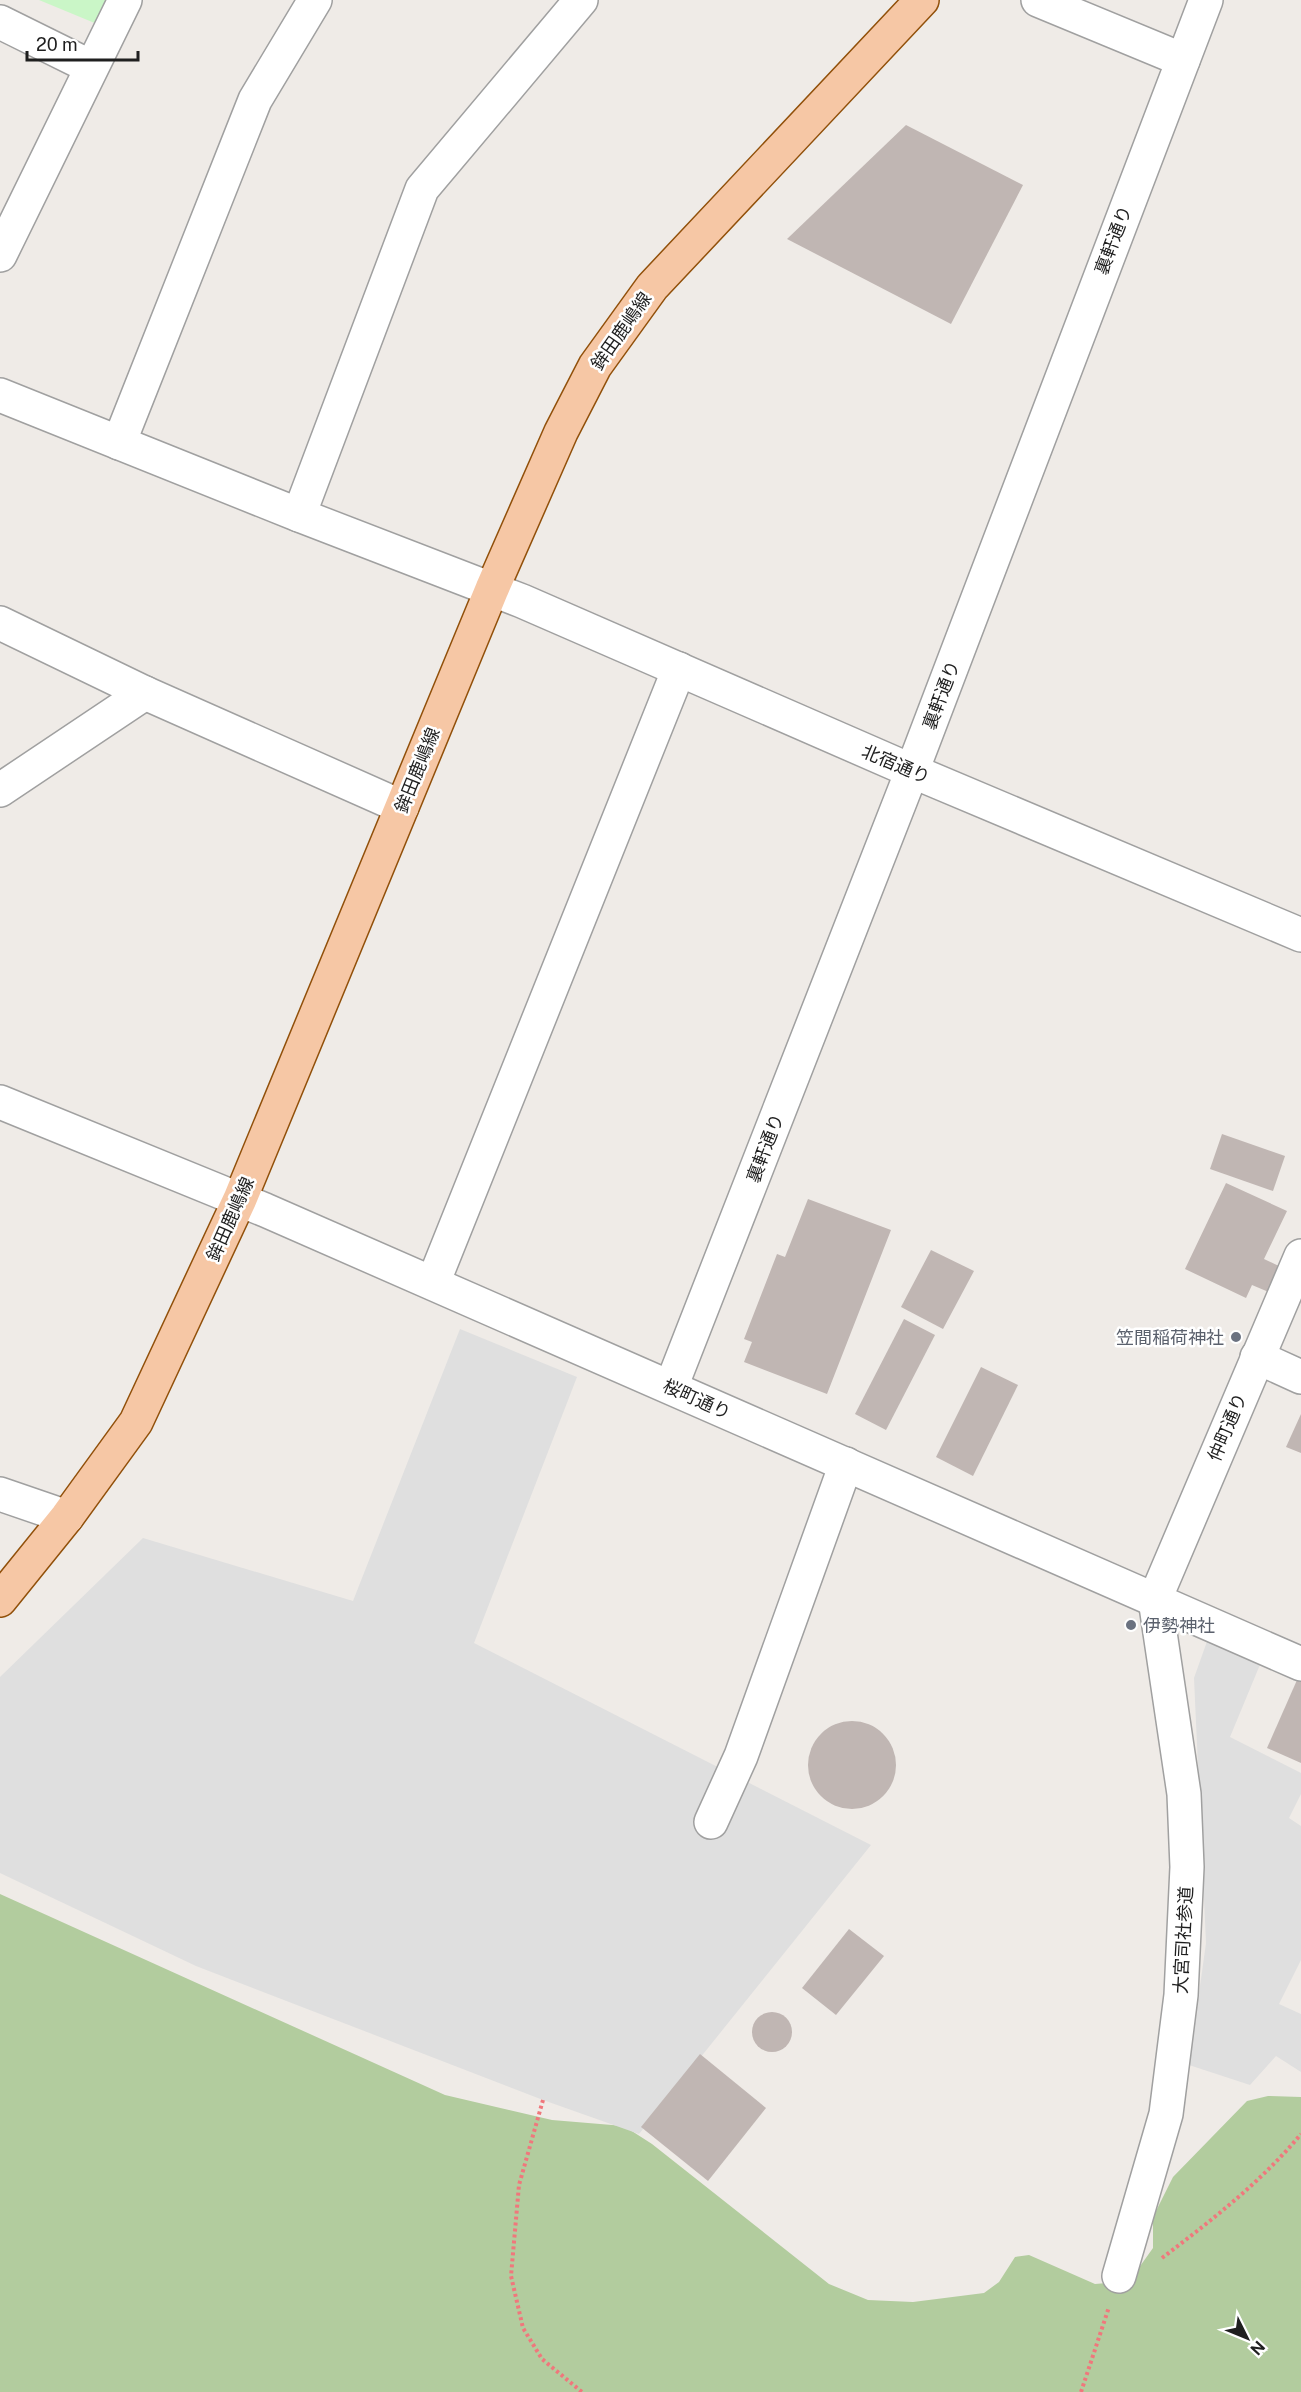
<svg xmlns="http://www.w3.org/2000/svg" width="1301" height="2392" font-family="'Public Sans','Noto Sans JP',sans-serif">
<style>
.forest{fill:#b2cc9e}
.park{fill:#caf6c7}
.parking{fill:#dfdfdf}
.building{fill:#c0b6b3}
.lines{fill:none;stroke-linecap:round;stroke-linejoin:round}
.minor-casing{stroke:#a0a0a0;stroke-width:36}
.major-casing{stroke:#91500a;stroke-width:36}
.path{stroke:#f0777c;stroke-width:4;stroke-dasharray:3 3;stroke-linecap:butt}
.minor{stroke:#fff;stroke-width:33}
.major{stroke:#f6c7a5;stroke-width:33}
.worship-dot{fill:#6b7280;stroke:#fff;stroke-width:2}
.labels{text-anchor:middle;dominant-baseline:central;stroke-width:5;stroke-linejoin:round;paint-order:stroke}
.street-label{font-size:18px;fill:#1f1f1f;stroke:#fff}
.worship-label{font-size:18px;fill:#5b616d;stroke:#fff;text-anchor:end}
</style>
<rect width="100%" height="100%" fill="#efebe7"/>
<polygon class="forest" points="0,1894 445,2095 552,2120 624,2126 652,2144 829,2284 868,2300 913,2302 984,2293 999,2282 1015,2257 1029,2255 1095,2284 1119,2282 1138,2269 1153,2248 1153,2217 1173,2177 1247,2101 1268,2096 1301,2097 1301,2392 0,2392"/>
<polygon class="park" points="39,0 109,0 97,24"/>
<g class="parking">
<polygon points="460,1329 577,1377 474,1643 871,1845 639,2134 543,2100 196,1966 0,1873 0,1677 143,1538 353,1601"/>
<polygon points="1210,1633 1264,1655 1230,1737 1301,1773 1301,1794 1289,1818 1301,1826 1301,1960 1279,2004 1301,2014 1301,2072 1276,2056 1250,2085 1189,2065 1206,1943 1194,1678"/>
</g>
<g class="building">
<polygon points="906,125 1023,185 951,324 787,239"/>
<polygon points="1222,1134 1285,1156 1273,1191 1210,1169"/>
<polygon points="1226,1183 1287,1211 1264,1259 1283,1268 1271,1293 1252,1285 1246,1298 1185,1269"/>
<polygon points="808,1199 891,1230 827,1394 744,1362 752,1342 744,1339 777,1254 785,1257"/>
<polygon points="931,1250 974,1271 943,1329 901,1307"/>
<polygon points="904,1319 935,1335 886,1430 855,1414"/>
<polygon points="981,1367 1018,1385 973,1476 936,1457"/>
<polygon points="1301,1414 1301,1453 1286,1447"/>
<polygon points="1297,1680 1301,1682 1301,1763 1267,1748"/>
<circle cx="852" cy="1765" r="44"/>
<polygon points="849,1929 884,1956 836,2015 802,1988"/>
<circle cx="772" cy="2032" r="20"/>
<polygon points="700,2054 766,2108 708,2181 641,2127"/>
</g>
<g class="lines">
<g class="minor-casing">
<g id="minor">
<polyline points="1038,0 1183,60"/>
<polyline points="0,22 91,67"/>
<polyline points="0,255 125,0"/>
<polyline points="0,395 299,515 522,601 912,771 1301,935"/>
<polyline points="119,443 255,100 315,0"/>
<polyline points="299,515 422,189 581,0"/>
<polyline points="0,623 145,693 402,807"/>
<polyline points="0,790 145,693"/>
<polyline points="0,1102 265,1210 1301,1664"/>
<polyline points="433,1283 679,669"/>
<polyline points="1257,1357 1301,1377"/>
<polyline points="671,1387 912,771 1206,0"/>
<polyline points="0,1494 67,1517"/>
<polyline points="1155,1599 1301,1256"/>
<polyline points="711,1822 741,1756 846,1464"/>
<polyline points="1119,2276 1166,2114 1181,1995 1187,1867 1184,1794 1155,1599"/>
</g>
</g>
<g class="major-casing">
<polyline id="major" points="0,1600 67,1517 136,1422 240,1199 492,589 561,432 595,366 652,287 922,0"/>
</g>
<g class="path">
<polyline points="543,2100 519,2185 511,2276 523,2328 542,2359 582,2392"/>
<path d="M1162,2258C1212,2220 1261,2182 1301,2134"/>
<polyline points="1081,2392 1109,2307"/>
</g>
<use href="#minor" class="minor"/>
<use href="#major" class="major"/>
</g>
<g class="worship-dot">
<circle cx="1236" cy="1337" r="6"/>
<circle cx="1131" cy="1625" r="6"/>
</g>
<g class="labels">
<g class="street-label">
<text transform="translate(1113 240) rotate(-69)">裏軒通り</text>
<text transform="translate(621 331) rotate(-55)">鉾田鹿嶋線</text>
<text transform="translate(941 695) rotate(-69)">裏軒通り</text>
<text transform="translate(896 764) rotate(23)">北宿通り</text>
<text transform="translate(417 770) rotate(-68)">鉾田鹿嶋線</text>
<text transform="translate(765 1148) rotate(-69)">裏軒通り</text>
<text transform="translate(230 1219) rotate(-66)">鉾田鹿嶋線</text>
<text transform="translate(697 1399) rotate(24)">桜町通り</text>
<text transform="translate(1227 1427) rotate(-67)">仲町通り</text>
<text transform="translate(1183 1940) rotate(-87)">大宮司社参道</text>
</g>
<g class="worship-label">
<text x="1224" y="1337">笠間稲荷神社</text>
<text x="1143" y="1625" text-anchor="start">伊勢神社</text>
</g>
</g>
<g transform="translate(1247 2338) rotate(133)" stroke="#ffffff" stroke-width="4.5" paint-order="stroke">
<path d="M0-4.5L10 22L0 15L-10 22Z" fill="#1f1f1f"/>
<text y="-9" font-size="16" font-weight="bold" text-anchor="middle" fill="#1f1f1f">N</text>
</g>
<path d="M27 51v9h111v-9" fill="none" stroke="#1f1f1f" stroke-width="3"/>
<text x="36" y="51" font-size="18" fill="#1f1f1f" stroke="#ffffff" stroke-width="4.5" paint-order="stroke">20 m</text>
</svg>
